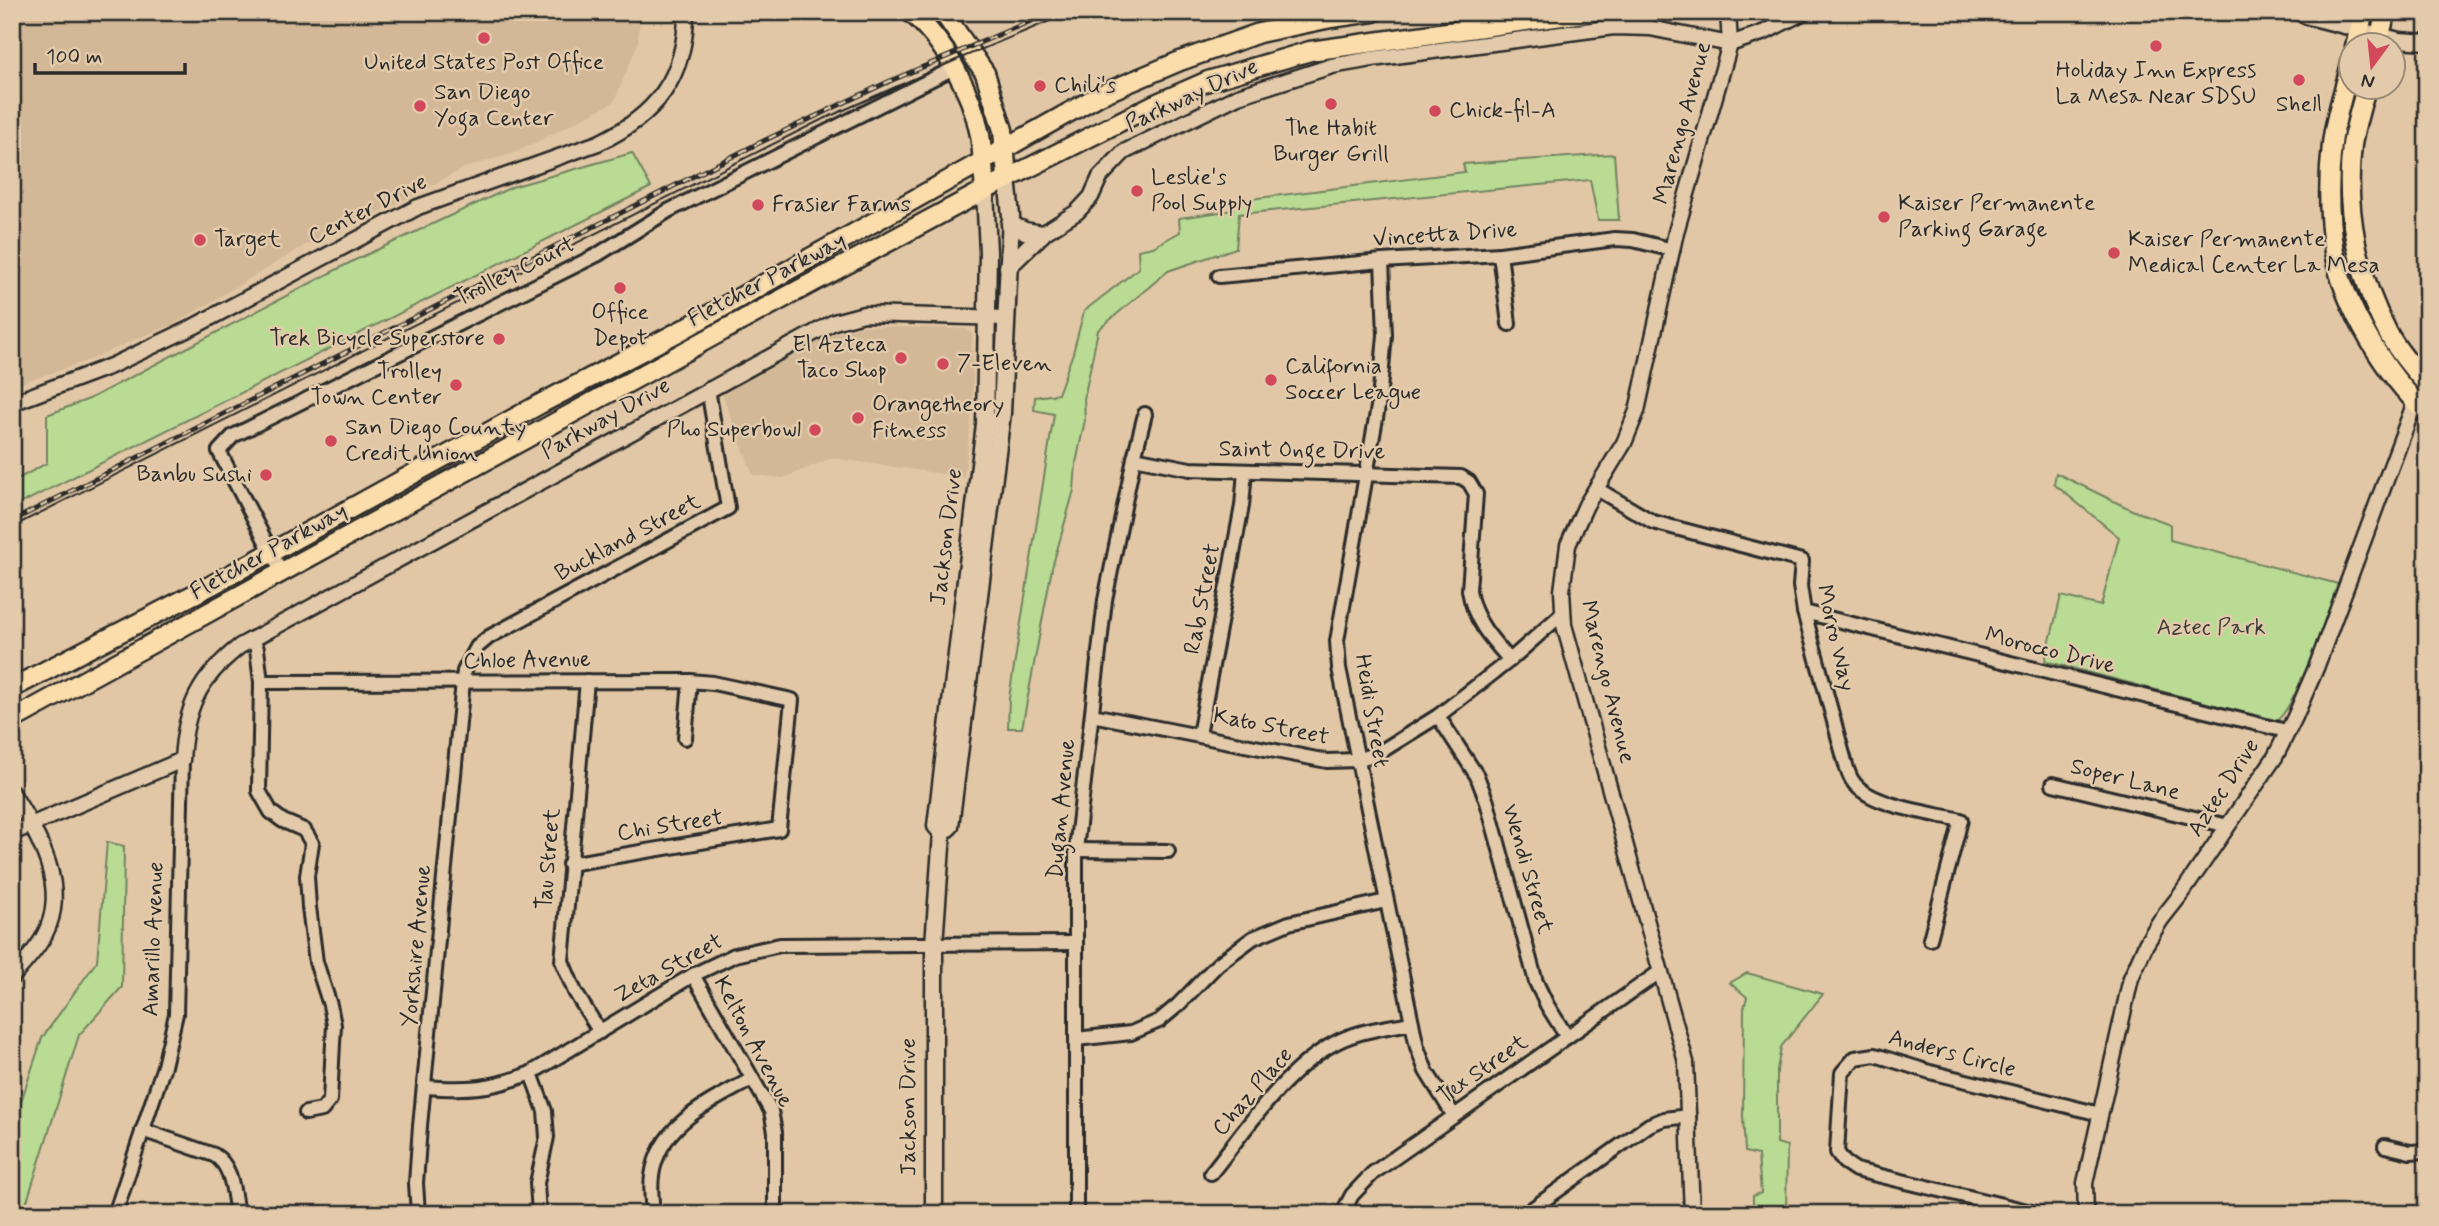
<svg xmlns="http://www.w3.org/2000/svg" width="2439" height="1226" font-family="Mynerve,sans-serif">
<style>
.built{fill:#d3b897}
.green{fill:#b9db94;stroke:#728360;stroke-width:2}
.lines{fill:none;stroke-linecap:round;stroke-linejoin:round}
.minor-casing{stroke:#2b2b2b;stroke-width:18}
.tertiary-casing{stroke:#2b2b2b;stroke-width:19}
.secondary-casing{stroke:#2b2b2b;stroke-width:21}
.primary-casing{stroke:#2b2b2b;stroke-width:23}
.minor{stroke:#e2caaa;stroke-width:12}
.tertiary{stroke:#e2caaa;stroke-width:14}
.secondary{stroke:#e2caaa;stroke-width:16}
.primary{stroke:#fbddab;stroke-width:18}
.tram{stroke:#2b2b2b;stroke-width:2}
.rail-casing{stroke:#2b2b2b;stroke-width:5}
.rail{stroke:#e2caaa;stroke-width:2.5;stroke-dasharray:8;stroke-linecap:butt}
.poi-dot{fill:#d1495b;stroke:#e2caaa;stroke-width:2.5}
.labels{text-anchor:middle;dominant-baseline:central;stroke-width:5;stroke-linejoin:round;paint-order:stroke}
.poi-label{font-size:23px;fill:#2b2b2b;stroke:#e2caaa;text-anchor:start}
.street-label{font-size:23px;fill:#2b2b2b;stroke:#e2caaa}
.park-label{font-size:23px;fill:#393d36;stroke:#e2caaa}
</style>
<rect width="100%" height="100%" fill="#e1c7a5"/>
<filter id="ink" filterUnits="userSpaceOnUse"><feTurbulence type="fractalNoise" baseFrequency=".0143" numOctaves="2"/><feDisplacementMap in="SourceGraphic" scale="14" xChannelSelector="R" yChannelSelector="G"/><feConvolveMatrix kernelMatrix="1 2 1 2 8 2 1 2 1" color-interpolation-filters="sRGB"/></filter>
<g filter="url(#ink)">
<g class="built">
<polygon points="12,12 640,12 638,43 614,102 517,152 464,168 405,200 304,246 173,325 138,338 90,360 12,386"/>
<polygon points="861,326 966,329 972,333 973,404 964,477 832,458 783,478 753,475 722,394 831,335"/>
</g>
<g class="green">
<polygon points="632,153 651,187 12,508 12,482 47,463 47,415 89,399 353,261 512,187"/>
<polygon points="1614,154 1619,220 1598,220 1590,180 1239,214 1236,248 1168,271 1098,330 1084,399 1085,420 1076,463 1074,490 1052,568 1022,728 1008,728 1009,698 1054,414 1034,410 1035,397 1058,394 1073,353 1084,311 1139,268 1138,250 1153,247 1180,232 1179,218 1233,210 1235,201 1465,172 1463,164"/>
<path d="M2056,473L2132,510L2170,524V540L2338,584C2327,612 2297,707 2276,721L2045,661L2061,596L2101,606L2119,537L2054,484Z"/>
<polygon points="107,842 124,846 122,987 79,1035 23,1214 12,1214 12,1129 42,1038 97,961"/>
<polygon points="1747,973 1823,994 1781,1047 1777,1070 1777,1143 1787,1146 1786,1214 1753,1214 1753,1196 1761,1193 1758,1155 1745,1152 1743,1116 1744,1008 1747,997 1730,983"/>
</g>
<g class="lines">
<g class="minor-casing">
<g id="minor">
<polyline points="1500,254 1509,324"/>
<polyline points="1382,261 1385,335 1379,401 1337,641 1339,668 1417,1047 1426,1071 1454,1116"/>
<polyline points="1219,276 1382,261 1500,254 1615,239 1633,240 1673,250"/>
<path d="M1134,458L1190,469L1461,477L1469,482L1476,494L1469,590C1473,619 1491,639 1510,660"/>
<path d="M1597,489L1653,522L1802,561L1800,586L1804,612L1844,758C1846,765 1848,774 1852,780C1867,806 1932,813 1961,820L1930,939"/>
<polyline points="282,573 219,451 233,436 597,255 668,211 954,68"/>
<polyline points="1804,612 2286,731"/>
<polyline points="253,638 257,649 261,682 259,791 271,812 283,821 304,830 312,843 307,876 309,907 316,962 330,1005 334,1025 330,1100 322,1110 306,1113"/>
<polyline points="587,681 562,961 575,992 600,1032"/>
<polyline points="261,682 690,681 713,683 792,700 779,829 569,864"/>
<polyline points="1092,715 1327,761 1357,760 1380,752 1438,716 1510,660 1563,613"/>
<polyline points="1438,716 1477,776 1487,802 1536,982 1547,1005 1567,1037"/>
<polyline points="1199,735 1242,506 1245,471"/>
<polyline points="685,738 690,681"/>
<polyline points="2053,784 2228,826"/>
<polyline points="1076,850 1168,851"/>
<polyline points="693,975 771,1111 775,1132 775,1214"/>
<polyline points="1076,1039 1131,1033 1159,1021 1178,1005 1218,964 1253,938 1289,923 1386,901"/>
<polyline points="531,1073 545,1111 547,1137 537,1183 539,1214"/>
<path d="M425,1087C466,1090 492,1089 531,1073L693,975L735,955L780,945L1075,943"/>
<path d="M142,1130L214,1155C233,1166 233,1193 237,1214"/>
<polyline points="2385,1146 2410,1152 2427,1151"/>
<path d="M1211,1173C1248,1127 1289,1063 1343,1039C1364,1030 1389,1027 1412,1023"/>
<polyline points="115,1214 164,1066 176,1014 182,760"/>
<polyline points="418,1214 416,1183 420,1126 464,671 477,647 489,637 728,508 708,389"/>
<path d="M653,1214C652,1201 650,1188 652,1176C659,1123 711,1102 752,1079"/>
<polyline points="1076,1214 1076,850 1105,600 1134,458 1145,414"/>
<polyline points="1342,1214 1352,1195 1373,1173 1661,971"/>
<polyline points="1525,1214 1649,1125 1664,1119 1689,1116"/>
<polyline points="2040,1214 1856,1170 1844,1162 1837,1152 1842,1073 1855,1058 1875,1055 1930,1072 2100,1114"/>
</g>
</g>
<g class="tertiary-casing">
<g id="tertiary">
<polyline points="2297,12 2309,17 2399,40 2427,42"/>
<polyline points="1042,234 1077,212 1091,197 1100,177 1124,152 1238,96 1332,66 1372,59 1614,27 1650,28 1730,44 1765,32 1804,12"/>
<path d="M12,403L111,366L193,327L418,207L598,143C656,116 686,77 686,12"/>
<path d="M12,793C37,834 70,885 45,934C37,950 23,964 12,977"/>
<path d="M12,833L182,760C185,708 199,678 240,646L834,322L864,314L1005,318"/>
<polyline points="1692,1214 1686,1062 1564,625 1562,591 1568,545 1586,505 1624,443 1637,411 1676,232 1730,44 1728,12"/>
<polyline points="2086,1214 2085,1183 2131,978 2146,944 2160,921 2182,893 2275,757 2295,717 2316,668 2415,402 2427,392"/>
</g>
</g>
<g class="secondary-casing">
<g id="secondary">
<polyline points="1010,224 1025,231 1042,234"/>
<polyline points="1008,267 1042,234"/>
<polyline points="942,833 950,826 1002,413 1011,216 1007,178"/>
<polyline points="934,1214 934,944 942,833 936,826 985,424 988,252 985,190"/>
</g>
</g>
<g class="primary-casing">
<g id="primary">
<path d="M910,12C944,39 972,93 980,135C983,153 983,172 985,190"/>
<polyline points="943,12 985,73 1003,130 1007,178"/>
<polyline points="2355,46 2364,12"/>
<polyline points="2377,46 2386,12"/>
<path d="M2352,60C2345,88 2335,116 2332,144C2328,180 2328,216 2334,252C2344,306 2386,376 2427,413"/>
<path d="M2366,88C2361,106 2355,126 2352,145C2344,209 2358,277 2388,333C2398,352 2413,368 2427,385"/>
<polyline points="12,688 210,586 540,404 682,330 1100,95 1180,61 1259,33 1331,18 1373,12"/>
<polyline points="12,720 726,329 985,190 1153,105 1208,81 1310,51 1591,12"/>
</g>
</g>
<use href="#minor" class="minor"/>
<use href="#tertiary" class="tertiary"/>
<use href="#secondary" class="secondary"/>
<use href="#primary" class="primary"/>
<polyline class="tram" points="12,527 817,122 956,60 1071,12"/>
<g class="rail-casing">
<polyline id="rail" points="12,521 757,144 890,81 1052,12"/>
</g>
<use href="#rail" class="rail"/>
</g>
</g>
<g class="poi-dot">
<circle cx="484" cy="38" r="7"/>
<circle cx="2156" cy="46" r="7"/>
<circle cx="2299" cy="80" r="7"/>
<circle cx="1040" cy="86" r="7"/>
<circle cx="1331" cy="104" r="7"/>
<circle cx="420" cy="106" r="7"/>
<circle cx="1435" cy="111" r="7"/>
<circle cx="1137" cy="191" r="7"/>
<circle cx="758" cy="205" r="7"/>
<circle cx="1884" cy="217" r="7"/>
<circle cx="200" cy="240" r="7"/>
<circle cx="2114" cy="253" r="7"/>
<circle cx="620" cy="288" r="7"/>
<circle cx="499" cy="339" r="7"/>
<circle cx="901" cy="358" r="7"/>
<circle cx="943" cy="364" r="7"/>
<circle cx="1271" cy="380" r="7"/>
<circle cx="456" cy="385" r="7"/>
<circle cx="858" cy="418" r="7"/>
<circle cx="815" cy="430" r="7"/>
<circle cx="331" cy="441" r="7"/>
<circle cx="266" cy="475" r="7"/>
</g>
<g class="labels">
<g class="poi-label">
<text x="484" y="63" text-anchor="middle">United States Post Office</text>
<text x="2156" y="71" text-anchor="middle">Holiday Inn Express<tspan x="2156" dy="26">La Mesa Near SDSU</tspan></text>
<text x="1054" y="86">Chili's</text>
<text x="434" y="93">San Diego<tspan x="434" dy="26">Yoga Center</tspan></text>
<text x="2299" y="105" text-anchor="middle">Shell</text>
<text x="1449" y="111">Chick-fil-A</text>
<text x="1331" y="129" text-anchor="middle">The Habit<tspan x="1331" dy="26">Burger Grill</tspan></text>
<text x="1151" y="178">Leslie's<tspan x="1151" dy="26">Pool Supply</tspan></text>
<text x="1898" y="204">Kaiser Permanente<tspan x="1898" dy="26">Parking Garage</tspan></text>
<text x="772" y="205">Frasier Farms</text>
<text x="214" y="240">Target</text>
<text x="2128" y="240">Kaiser Permanente<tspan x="2128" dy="26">Medical Center La Mesa</tspan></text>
<text x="620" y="313" text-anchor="middle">Office<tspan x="620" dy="26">Depot</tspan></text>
<text x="485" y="339" text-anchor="end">Trek Bicycle Superstore</text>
<text x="887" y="345" text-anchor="end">El Azteca<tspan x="887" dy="26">Taco Shop</tspan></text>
<text x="957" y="364">7-Eleven</text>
<text x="1285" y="367">California<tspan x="1285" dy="26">Soccer League</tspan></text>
<text x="442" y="372" text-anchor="end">Trolley<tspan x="442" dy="26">Town Center</tspan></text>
<text x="872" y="405">Orangetheory<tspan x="872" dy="26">Fitness</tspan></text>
<text x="345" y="428">San Diego County<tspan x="345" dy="26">Credit Union</tspan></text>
<text x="801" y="430" text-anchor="end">Pho Superbowl</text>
<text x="252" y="475" text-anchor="end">Banbu Sushi</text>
</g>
<g class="street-label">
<text transform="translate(1192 96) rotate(-25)">Parkway Drive</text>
<text transform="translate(1683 123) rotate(-75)">Marengo Avenue</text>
<text transform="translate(368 210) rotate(-27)">Center Drive</text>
<text transform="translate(1445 235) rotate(-4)">Vincetta Drive</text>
<text transform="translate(515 272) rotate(-26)">Trolley Court</text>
<text transform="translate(767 280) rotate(-28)">Fletcher Parkway</text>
<text transform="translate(606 419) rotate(-29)">Parkway Drive</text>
<text transform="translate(1302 451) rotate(1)">Saint Onge Drive</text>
<text transform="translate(947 537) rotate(-83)">Jackson Drive</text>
<text transform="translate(628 538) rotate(-28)">Buckland Street</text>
<text transform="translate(269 552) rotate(-29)">Fletcher Parkway</text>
<text transform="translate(1203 599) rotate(-79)">Rab Street</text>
<text transform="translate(1835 638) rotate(77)">Morro Way</text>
<text transform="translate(2050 651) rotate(14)">Morocco Drive</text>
<text transform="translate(527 661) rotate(-1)">Chloe Avenue</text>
<text transform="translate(1607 682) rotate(76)">Marengo Avenue</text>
<text transform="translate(1371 711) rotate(80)">Heidi Street</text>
<text transform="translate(1271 727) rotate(11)">Kato Street</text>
<text transform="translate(2125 780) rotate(14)">Soper Lane</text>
<text transform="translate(2224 788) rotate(-57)">Aztec Drive</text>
<text transform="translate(1062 809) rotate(-85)">Dugan Avenue</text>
<text transform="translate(670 826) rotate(-9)">Chi Street</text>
<text transform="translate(549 859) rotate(-85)">Tau Street</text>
<text transform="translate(1527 869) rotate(74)">Wendi Street</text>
<text transform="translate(154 939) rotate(-88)">Amarillo Avenue</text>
<text transform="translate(417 946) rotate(-85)">Yorkshire Avenue</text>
<text transform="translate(669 969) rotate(-29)">Zeta Street</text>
<text transform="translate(753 1042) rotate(62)">Kelton Avenue</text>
<text transform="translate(1952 1054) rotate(15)">Anders Circle</text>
<text transform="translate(1483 1070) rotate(-35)">Tex Street</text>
<text transform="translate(1253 1092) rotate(-49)">Chaz Place</text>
<text transform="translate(909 1107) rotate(-90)">Jackson Drive</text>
</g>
<g class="park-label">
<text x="2211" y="628">Aztec Park</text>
</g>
</g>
<rect width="2439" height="1226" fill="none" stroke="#e2caaa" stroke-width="42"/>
<rect x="21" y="21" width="2397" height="1184" fill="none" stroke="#2b2b2b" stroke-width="2.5" filter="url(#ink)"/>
<g transform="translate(2372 66) rotate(195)"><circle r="33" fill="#e2caaa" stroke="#998a77" stroke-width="2"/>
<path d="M0-5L12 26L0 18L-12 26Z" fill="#d1495b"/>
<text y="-10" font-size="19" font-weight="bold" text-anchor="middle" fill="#2b2b2b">N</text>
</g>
<path d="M35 63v10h150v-10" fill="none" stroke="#2b2b2b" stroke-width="3.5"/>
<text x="46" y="63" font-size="21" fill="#2b2b2b" stroke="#e2caaa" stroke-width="5" paint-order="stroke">100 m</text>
</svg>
